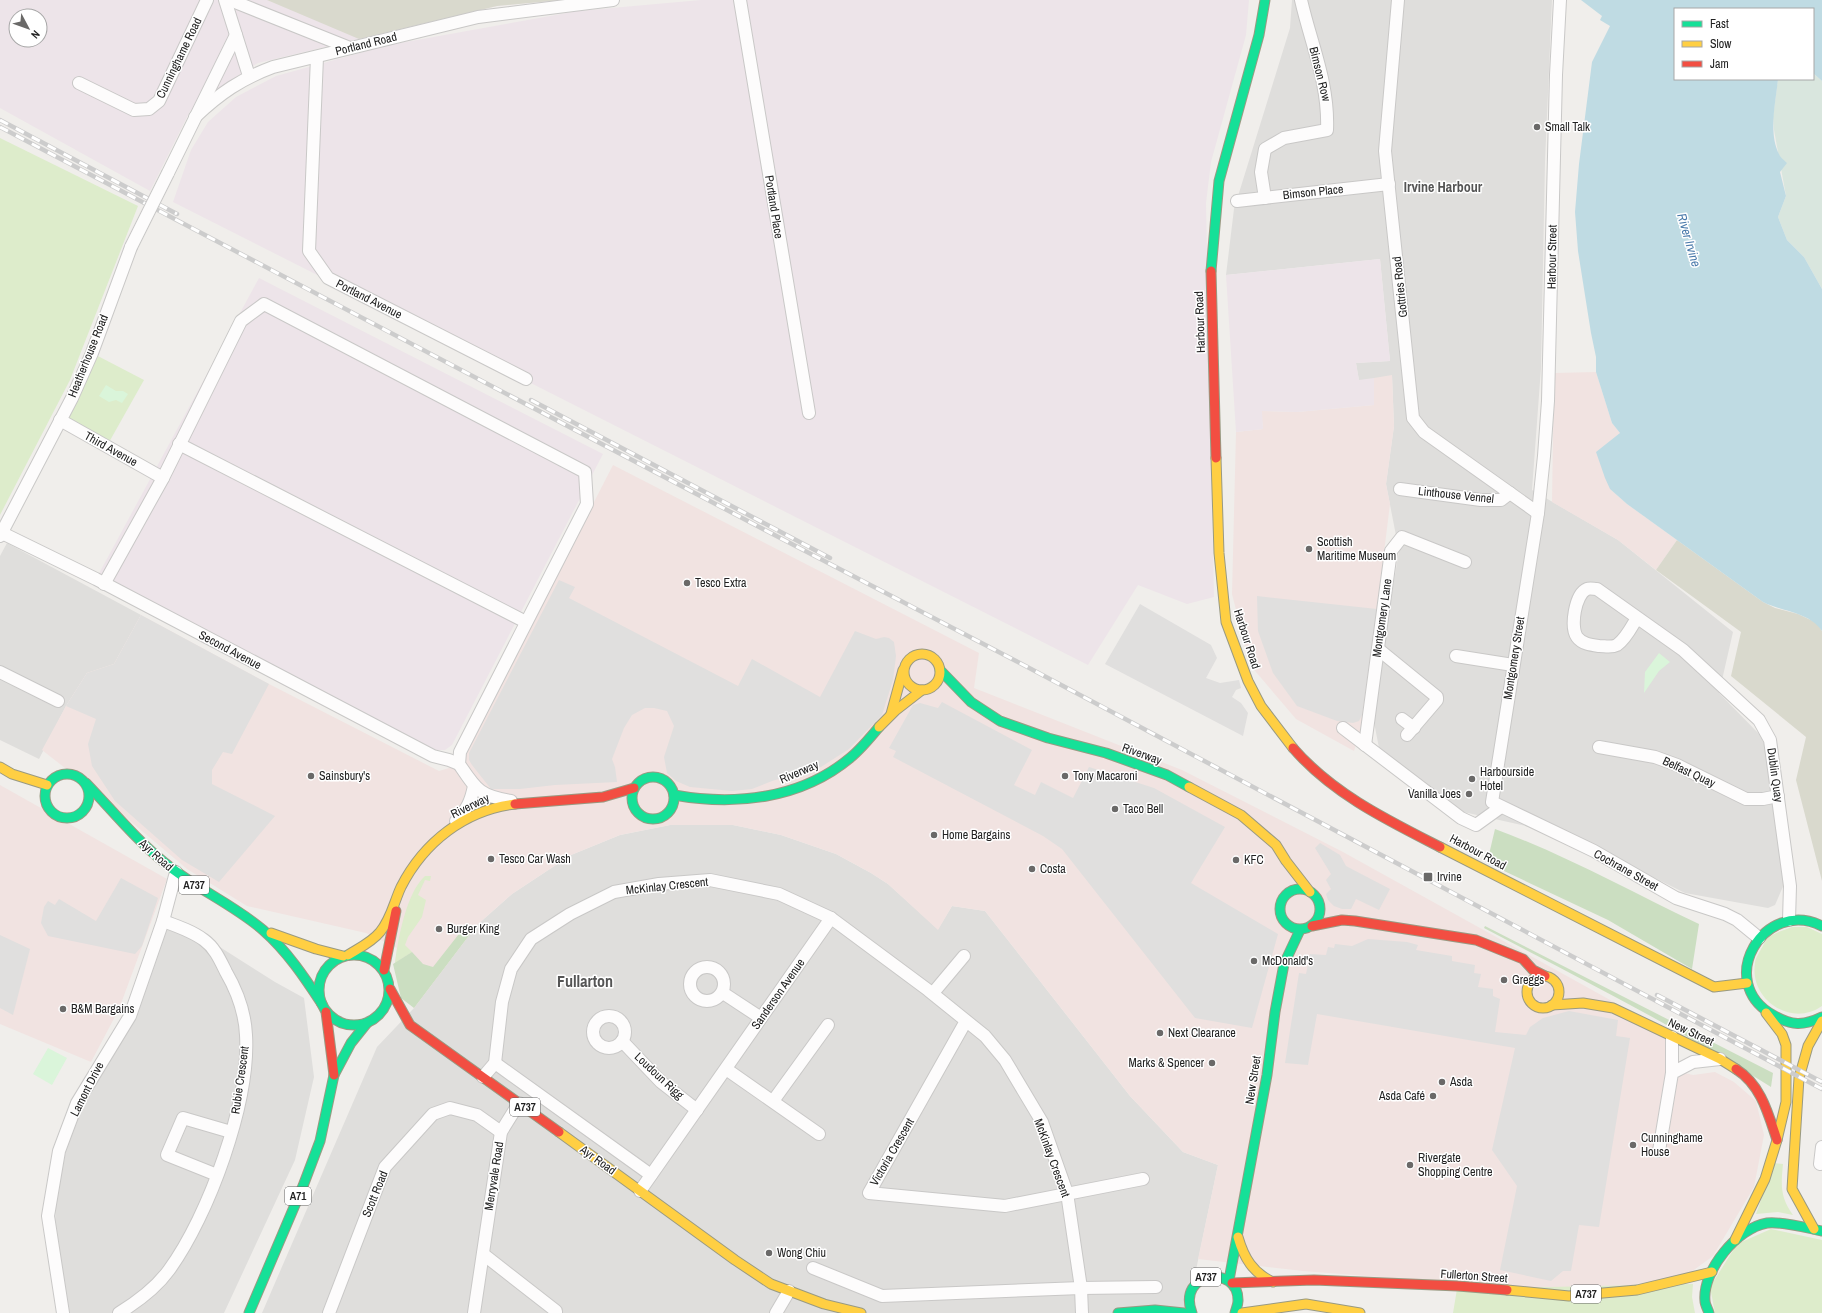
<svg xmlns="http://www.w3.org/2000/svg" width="1822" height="1313" font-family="'Archivo Narrow',sans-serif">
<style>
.residential{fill:#dfdedc}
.commercial{fill:#f1e3e1}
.industrial{fill:#ede4e9;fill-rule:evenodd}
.construction{fill:#d9d9cd}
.grass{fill:#ddeccb}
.forest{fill:#cbdec1}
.wetland{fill:#d9e6de}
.park{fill:#daf5da}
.parking{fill:#e0dfde}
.water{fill:#bfdbe3}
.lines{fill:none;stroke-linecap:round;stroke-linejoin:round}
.street-casing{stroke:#c9c8c7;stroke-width:14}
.fast-casing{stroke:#999a82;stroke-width:11}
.slow-casing{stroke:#999a82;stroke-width:11}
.jam-casing{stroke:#999a82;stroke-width:11}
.street{stroke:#fdfcfc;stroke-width:12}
.fast{stroke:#16e098;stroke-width:9}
.slow{stroke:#ffcf43;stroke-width:9}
.jam{stroke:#f24e42;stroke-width:9}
.rail-casing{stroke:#ccc;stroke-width:4.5}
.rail{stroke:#fff;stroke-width:3;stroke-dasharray:9;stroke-linecap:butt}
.street-bridge-casing{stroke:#c9c8c7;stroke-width:14;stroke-linecap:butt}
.street-bridge{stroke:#fdfcfc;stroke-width:12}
.poi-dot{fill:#6a6968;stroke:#fff;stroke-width:1.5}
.labels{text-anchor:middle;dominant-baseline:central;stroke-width:3;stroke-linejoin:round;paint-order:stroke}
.shield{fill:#fff;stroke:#646464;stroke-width:1}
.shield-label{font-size:11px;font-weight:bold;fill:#222}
.street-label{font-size:12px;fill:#222;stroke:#fff}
.poi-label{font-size:12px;fill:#222;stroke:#fff;text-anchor:start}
.water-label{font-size:13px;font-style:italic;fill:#4a7aab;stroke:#fff}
.quarter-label{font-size:14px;font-weight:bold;fill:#555;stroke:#fff}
.district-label{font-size:16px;font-weight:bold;fill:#555;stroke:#fff}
</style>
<rect width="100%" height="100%" fill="#f0eeeb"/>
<g class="residential">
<polygon points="1292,0 1552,0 1545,162 1541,368 1532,490 1618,540 1733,632 1719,693 1761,736 1768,756 1785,882 1775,905 1768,908 1685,893 1570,836 1459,811 1380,753 1372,712 1399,551 1386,484 1394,426 1392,376 1359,381 1356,363 1390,361 1380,259 1226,275 1234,209 1290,28"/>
<polygon points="7,543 141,615 114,664 87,673 66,706 39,759 0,740 0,556"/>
<polygon points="670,825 733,825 781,835 836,854 871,873 888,884 938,929 952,906 985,911 1130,1096 1183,1152 1218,1165 1187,1313 262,1313 377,1047 414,1008 477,925 512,894 571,855 620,835"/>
<polygon points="171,916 275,982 304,998 314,1077 295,1160 224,1313 66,1313 52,1270 57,1191 72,1124 101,1068 139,1007"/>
</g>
<g class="commercial">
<polygon points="1596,372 1612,423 1620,433 1610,489 1627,504 1677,540 1656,570 1618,540 1552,502 1554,373"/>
<polygon points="1392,375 1394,426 1386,484 1390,504 1363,722 1354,751 1296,719 1250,665 1232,594 1236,432 1263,429 1261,411 1297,412 1374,405 1374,378"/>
<polygon points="613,465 979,653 974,688 1182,770 1343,852 1639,1016 1668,1042 1667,1069 1693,1075 1715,1072 1734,1082 1756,1101 1764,1135 1754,1187 1713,1256 1687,1275 1587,1293 1303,1271 1198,1259 1218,1165 1183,1152 1130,1096 985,911 952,906 938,930 888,884 871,873 836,854 781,835 733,825 670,825 620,835 571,855 512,894 477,925 414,1008 395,963 397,948 366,933 247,906 187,869 97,793 42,750 66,706 87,673 114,664 141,615 269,684 439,771 459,765"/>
<polygon points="0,785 167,879 119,1009 91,1062 0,1024"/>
</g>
<g class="industrial">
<path d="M0,0H562L497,6L258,63L225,84L190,111L150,191L0,108ZM16,16H40V40H16Z"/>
<polygon points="701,0 1249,0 1246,35 1211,162 1206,203 1214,597 1187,604 1138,585 1088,665 173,202 191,150 208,122 236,97 276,76 389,45 578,11"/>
<polygon points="1380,259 1390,361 1356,363 1359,380 1374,378 1374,405 1297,412 1262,411 1263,429 1236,432 1226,275"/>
<polygon points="259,278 603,454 452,745 445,750 436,750 96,579"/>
</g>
<g class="construction">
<polygon points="267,0 562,0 497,6 359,39"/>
<polygon points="1677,540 1763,602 1775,608 1798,614 1817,623 1822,631 1822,881 1796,780 1806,737 1731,676 1741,632 1656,570"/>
</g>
<g class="grass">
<polygon points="0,138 138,206 70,380 0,515"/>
<polygon points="94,354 144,380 108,444 63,420"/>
<path d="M425,876H431L430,881L425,880L418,895L426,900L422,917L408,937L405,945L412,952L395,963C398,939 406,893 425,876Z"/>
<path d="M1792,927H1807L1822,934V1006C1791,1028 1749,999 1755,963C1755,958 1759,954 1761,949C1763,946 1765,941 1767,939C1773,933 1785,930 1792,927Z"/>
<path d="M1774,1163L1783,1164C1781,1185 1780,1197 1793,1215L1778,1212L1756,1214Z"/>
<polygon points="1771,1229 1822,1240 1822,1313 1715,1313 1710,1287 1737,1244"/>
<polygon points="1693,1284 1692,1297 1695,1313 1453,1313 1457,1289"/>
</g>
<g class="forest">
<path d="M1495,829C1566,855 1631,892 1699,924L1692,969L1608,920L1487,863Z"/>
<polygon points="466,925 477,925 414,1008 401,998 393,964 412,952 423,964 433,967"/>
<path d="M1485,926L1773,1073L1771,1087C1679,1028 1581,979 1484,928Z"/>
</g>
<polygon class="wetland" points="1813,73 1822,81 1822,289 1804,257 1787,240 1778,217 1786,196 1774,130 1773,117 1778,79 1813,79"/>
<g class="park">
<polygon points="106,385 116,391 123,391 128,394 122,403 116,400 109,402 99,396"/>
<polygon points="1659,653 1670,662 1659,671 1644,693 1645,672"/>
<polygon points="48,1048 67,1058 52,1085 33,1074"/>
</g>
<g class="parking">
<polygon points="559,580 575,587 569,598 738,686 752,659 820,697 855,631 876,639 884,637 889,638 894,642 896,656 893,680 882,715 849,749 821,767 772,781 752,789 732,791 690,787 676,781 667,773 664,757 674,726 667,711 654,708 645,708 632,715 624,728 612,759 615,767 617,782 555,785 520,789 491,789 472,765 469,760 469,753"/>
<polygon points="1257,596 1377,609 1362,715 1359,721 1353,723 1337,721 1297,706 1273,673 1258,631"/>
<polygon points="1140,604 1211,645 1217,658 1206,678 1220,683 1239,680 1241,688 1236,690 1232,697 1241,703 1248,713 1243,736 1105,664"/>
<polygon points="141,615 269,684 232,754 223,752 212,770 212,784 275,816 219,882 182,860 115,801 92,766 88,744 96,719 66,706 87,673 114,664"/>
<polygon points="942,702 1032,750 1014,785 1035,795 1041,782 1073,798 1089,767 1154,788 1225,827 1191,883 1278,934 1252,1028 1195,1018 1062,849 1043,836 893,757 896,751 889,748 913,705 920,703 938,708"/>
<polygon points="1320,843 1340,855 1346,866 1390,889 1379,910 1356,899 1351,909 1342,909 1334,906 1328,900 1326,894 1331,889 1326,880 1331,874 1315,848"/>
<polygon points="121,878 158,898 142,946 135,954 48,936 41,923 44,907 48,901 55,905 59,899 96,921"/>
<polygon points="0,935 30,949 13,1015 0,1008"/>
<polygon points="1368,939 1407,942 1418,945 1416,950 1452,956 1452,961 1475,965 1474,973 1481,974 1478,987 1493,989 1493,996 1500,999 1495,1032 1526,1035 1530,1027 1543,1018 1569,1011 1618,1020 1616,1036 1630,1038 1599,1227 1579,1225 1571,1271 1563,1271 1551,1281 1500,1270 1517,1186 1492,1150 1515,1048 1317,1014 1308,1065 1285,1063 1299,973 1306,974 1310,954 1326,955 1328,947 1334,948 1335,944 1352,946"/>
</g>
<path class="water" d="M1581,0H1822V81L1813,73V9H1675V79H1778C1776,101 1768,133 1779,154C1780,157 1785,161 1787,163L1780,172L1786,196L1778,217L1787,240L1804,257L1822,289V631C1809,612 1783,612 1763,602L1627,504L1610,489L1605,478L1596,452L1620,433L1612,423L1596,372V357L1591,333L1578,251L1575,212L1579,164L1592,62L1610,26L1600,20L1602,16Z"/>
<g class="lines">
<g class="street-casing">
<g id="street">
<polyline points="225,0 249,76"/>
<polyline points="230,0 350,48"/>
<polyline points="740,0 809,413"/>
<polyline points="1398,0 1385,151 1413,418 1424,432 1538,513"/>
<polyline points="1560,0 1556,75 1548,401 1544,456 1538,513 1492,802 1594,851 1676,898 1725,914 1737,920 1759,938"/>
<polyline points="317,57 309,251 328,278 526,379"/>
<polyline points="79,83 134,110 149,109 159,101 207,0"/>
<path d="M195,117C220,93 241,79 273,67L478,17L613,0"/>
<polyline points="168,173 236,35"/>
<path d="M1265,198L1261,172L1265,149L1284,138L1327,130C1329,83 1311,44 1301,0"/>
<polyline points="1237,201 1389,184"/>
<polyline points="60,420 163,478"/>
<polyline points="179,444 526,622"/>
<polyline points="1400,489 1481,500 1501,500 1510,493"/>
<polyline points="2,533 96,579 433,756 449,760 459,764"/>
<polyline points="0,536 72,398 92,353 131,247"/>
<path d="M104,584L163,478L241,321L264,304L585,472L587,504L460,752L459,764C476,789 479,796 511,801"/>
<path d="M1637,618C1632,626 1626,639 1617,645C1611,648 1605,646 1599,646C1591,645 1582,644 1577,637C1570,627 1575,594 1587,589C1590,588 1594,589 1597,589L1683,650L1759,720L1770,740L1790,886L1789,920"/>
<polyline points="1378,649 1437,697 1437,700 1407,735"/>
<polyline points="1456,656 1513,665"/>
<polyline points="0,672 58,701"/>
<polyline points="1402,719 1414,728"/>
<polyline points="1343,728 1461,818 1476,825 1501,807"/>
<polyline points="1365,745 1391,551 1402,537 1465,562"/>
<polyline points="1599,747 1655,757 1677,765 1746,799 1763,799 1778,796"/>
<path d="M456,821C467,810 471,801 474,786"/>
<circle cx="707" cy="984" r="17"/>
<polyline points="723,993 761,1018"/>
<polyline points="933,993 964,956"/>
<circle cx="609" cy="1032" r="16"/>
<polyline points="966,1021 869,1193 1005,1206 1143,1179"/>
<polyline points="1672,1037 1672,1073"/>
<polyline points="622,1041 661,1082 697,1110"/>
<polyline points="495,1063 651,1175"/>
<polyline points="726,1069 819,1134"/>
<polyline points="483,1077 495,1063 502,1002 511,969 531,939 570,914 614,892 659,884 710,880 779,894 831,918 928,990 985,1036 1005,1060 1042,1122 1067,1193 1081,1288 1082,1313"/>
<polyline points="773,1101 828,1025"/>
<polyline points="1659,1151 1672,1073 1693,1062 1720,1059"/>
<polyline points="1820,1164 1822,1147"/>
<polyline points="217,1175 167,1155 183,1118 231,1132"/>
<polyline points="640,1191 831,918"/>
<polyline points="483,1254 556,1311 556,1313"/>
<polyline points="813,1268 882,1296 1081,1288 1156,1287"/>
<polyline points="63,1313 48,1216 59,1151 77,1103 130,1016 163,921 176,872"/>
<path d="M119,1313C137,1302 156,1288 169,1270C209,1215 250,1102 246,1035C245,1013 237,991 226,972C220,960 215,948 204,940C192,931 177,926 163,921"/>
<polyline points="329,1313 385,1167 433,1114 450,1108 477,1115 501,1132"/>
<polyline points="474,1313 501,1132 519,1103"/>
<polyline points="776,1313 789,1291"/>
</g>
</g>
<g class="fast-casing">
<g id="fast">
<polyline points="1211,271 1219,181 1259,35 1265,0"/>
<polyline points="940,670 971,702 1000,721 1048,738 1106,753 1167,775 1189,787"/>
<circle cx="67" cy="796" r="22"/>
<circle cx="653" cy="798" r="21"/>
<path d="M86,783C112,810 136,840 165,863C196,889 233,904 263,930C287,951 305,978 322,1004"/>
<path d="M674,795C735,806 801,799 850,758C861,749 870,738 879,727"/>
<circle cx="1300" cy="909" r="20"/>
<path d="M1822,926C1764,897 1714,982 1773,1015C1792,1026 1803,1026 1822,1017"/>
<circle cx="354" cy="990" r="35"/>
<polyline points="1229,1280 1267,1075 1275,1012 1284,964 1300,930"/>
<polyline points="249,1313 303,1186 320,1141 334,1075 351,1043 367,1023"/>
<polyline points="1118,1313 1155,1310 1184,1313"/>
<path d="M1192,1313C1176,1271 1239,1264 1238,1301C1238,1305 1236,1309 1235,1313"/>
<path d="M1709,1313C1708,1309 1705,1305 1705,1301C1702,1271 1737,1228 1767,1223C1782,1221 1807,1228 1822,1231"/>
</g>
</g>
<g class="slow-casing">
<g id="slow">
<polyline points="1216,458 1219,553 1226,622 1248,681 1261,706 1293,748"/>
<circle cx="922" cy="672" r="18"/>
<polyline points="891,714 903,670"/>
<polyline points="879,727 895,711 922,690"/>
<polyline points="0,767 12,774 47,785"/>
<polyline points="1189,787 1241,815 1276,845 1286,861 1310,892"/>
<polyline points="1440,847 1714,987 1747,983"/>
<polyline points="271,933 316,949 343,956"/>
<path d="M348,955C359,948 372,942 380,932C391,919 394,902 401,887C424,842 465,810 515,804"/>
<circle cx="1543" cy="992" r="16"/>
<polyline points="1552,1005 1583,1003 1613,1008 1720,1059 1736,1069"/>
<polyline points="559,1132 735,1260 771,1284 824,1304 861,1313"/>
<polyline points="1814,1229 1792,1189 1799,1078 1808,1046 1822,1021"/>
<path d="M1238,1237C1244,1258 1253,1273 1273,1282"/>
<polyline points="1735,1240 1765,1179 1777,1140 1786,1102 1786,1045 1782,1034 1766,1013"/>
<polyline points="1507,1290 1569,1296 1637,1290 1712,1272"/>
<polyline points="1242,1313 1306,1304 1360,1313"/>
</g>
</g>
<g class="jam-casing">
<g id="jam">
<polyline points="1211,271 1216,458"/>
<path d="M1293,748C1333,794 1387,820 1440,847"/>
<polyline points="515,804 603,797 634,788"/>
<polyline points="1312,926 1342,920 1355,921 1476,940 1523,959 1533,970 1545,976"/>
<polyline points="384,970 396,911"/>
<polyline points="390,989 410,1025 559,1132"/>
<polyline points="326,1012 334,1075"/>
<path d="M1736,1069C1761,1085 1768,1113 1777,1140"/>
<polyline points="1232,1283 1314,1280 1458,1286 1507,1290"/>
</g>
</g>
<use href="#street" class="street"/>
<use href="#fast" class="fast"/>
<use href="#slow" class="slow"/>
<use href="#jam" class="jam"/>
<g class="rail-casing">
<g id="rail">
<polyline points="0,120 177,214"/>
<polyline points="0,127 763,529 1016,661 1822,1089"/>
<polyline points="531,400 830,558"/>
<polyline points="1657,995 1822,1082"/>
</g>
</g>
<use href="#rail" class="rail"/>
<g class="street-bridge-casing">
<polyline id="street-bridge" points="131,247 168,173"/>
</g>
<use href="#street-bridge" class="street-bridge"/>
</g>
<g class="poi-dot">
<circle cx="1537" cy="127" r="4"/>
<circle cx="1309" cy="549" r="4"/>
<circle cx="687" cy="583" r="4"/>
<circle cx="311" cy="776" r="4"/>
<circle cx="1065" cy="776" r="4"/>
<circle cx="1472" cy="779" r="4"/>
<circle cx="1469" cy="794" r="4"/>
<circle cx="1115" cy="809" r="4"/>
<circle cx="934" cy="835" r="4"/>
<circle cx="491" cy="859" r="4"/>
<circle cx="1236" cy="860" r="4"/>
<circle cx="1032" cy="869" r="4"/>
<rect x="1423" y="872" width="10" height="10" rx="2"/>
<circle cx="439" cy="929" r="4"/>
<circle cx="1254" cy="961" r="4"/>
<circle cx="1504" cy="980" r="4"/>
<circle cx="63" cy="1009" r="4"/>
<circle cx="1160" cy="1033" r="4"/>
<circle cx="1212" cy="1063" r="4"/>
<circle cx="1442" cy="1082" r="4"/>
<circle cx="1433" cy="1096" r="4"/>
<circle cx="1633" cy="1145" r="4"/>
<circle cx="1410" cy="1165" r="4"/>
<circle cx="769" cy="1253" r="4"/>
</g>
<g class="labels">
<g class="shield">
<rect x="179" y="876" width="30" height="18" rx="3"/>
<rect x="510" y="1098" width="30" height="18" rx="3"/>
<rect x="285" y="1187" width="26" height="18" rx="3"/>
<rect x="1191" y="1268" width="30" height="18" rx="3"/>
<rect x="1571" y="1285" width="30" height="18" rx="3"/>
</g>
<g class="shield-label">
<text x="194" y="885">A737</text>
<text x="525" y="1107">A737</text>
<text x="298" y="1196">A71</text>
<text x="1206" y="1277">A737</text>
<text x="1586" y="1294">A737</text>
</g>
<g class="street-label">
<text transform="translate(366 44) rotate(-14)">Portland Road</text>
<text transform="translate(179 58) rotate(-64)">Cunninghame Road</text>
<text transform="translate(1320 74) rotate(76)">Bimson Row</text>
<text transform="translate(1313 192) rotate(-6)">Bimson Place</text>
<text transform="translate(774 207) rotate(81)">Portland Place</text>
<text transform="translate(1552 257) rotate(-89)">Harbour Street</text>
<text transform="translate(1400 287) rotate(-96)">Gottries Road</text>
<text transform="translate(369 299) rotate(27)">Portland Avenue</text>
<text transform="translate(1200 322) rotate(-92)">Harbour Road</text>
<text transform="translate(88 356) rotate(-68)">Heatherhouse Road</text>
<text transform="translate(111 449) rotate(29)">Third Avenue</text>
<text transform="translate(1456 495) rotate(6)">Linthouse Vennel</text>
<text transform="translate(1382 618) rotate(-82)">Montgomery Lane</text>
<text transform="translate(1247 639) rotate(72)">Harbour Road</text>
<text transform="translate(230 650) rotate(28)">Second Avenue</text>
<text transform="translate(1514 658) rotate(-81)">Montgomery Street</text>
<text transform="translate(1142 754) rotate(20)">Riverway</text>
<text transform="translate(799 772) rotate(-23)">Riverway</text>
<text transform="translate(1689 772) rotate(25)">Belfast Quay</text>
<text transform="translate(1775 775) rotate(82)">Dublin Quay</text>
<text transform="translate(470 806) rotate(-26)">Riverway</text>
<text transform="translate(1478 852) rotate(28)">Harbour Road</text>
<text transform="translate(156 855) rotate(42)">Ayr Road</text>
<text transform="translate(1626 870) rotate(29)">Cochrane Street</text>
<text transform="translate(667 886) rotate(-6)">McKinlay Crescent</text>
<text transform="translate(778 994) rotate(-55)">Sanderson Avenue</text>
<text transform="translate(1691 1032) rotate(25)">New Street</text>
<text transform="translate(659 1076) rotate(43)">Loudoun Rigg</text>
<text transform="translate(240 1080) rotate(-82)">Rubie Crescent</text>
<text transform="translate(1253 1080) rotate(-81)">New Street</text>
<text transform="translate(87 1089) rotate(-63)">Lamont Drive</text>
<text transform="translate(892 1152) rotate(-60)">Victoria Crescent</text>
<text transform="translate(1052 1158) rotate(70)">McKinlay Crescent</text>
<text transform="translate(598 1160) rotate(36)">Ayr Road</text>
<text transform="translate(494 1176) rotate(-81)">Merryvale Road</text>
<text transform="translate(375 1194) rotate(-68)">Scott Road</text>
<text transform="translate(1474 1276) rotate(4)">Fullerton Street</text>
</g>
<g class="poi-label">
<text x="1545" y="127">Small Talk</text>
<text x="1317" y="542">Scottish<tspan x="1317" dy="14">Maritime Museum</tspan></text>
<text x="695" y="583">Tesco Extra</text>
<text x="1480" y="772">Harbourside<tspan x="1480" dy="14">Hotel</tspan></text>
<text x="319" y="776">Sainsbury's</text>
<text x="1073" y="776">Tony Macaroni</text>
<text x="1461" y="794" text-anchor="end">Vanilla Joes</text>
<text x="1123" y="809">Taco Bell</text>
<text x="942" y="835">Home Bargains</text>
<text x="499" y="859">Tesco Car Wash</text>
<text x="1244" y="860">KFC</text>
<text x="1040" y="869">Costa</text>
<text x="1437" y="877">Irvine</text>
<text x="447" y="929">Burger King</text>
<text x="1262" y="961">McDonald's</text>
<text x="1512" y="980">Greggs</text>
<text x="71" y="1009">B&amp;M Bargains</text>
<text x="1168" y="1033">Next Clearance</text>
<text x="1204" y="1063" text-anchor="end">Marks &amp; Spencer</text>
<text x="1450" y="1082">Asda</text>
<text x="1425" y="1096" text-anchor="end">Asda Café</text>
<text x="1641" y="1138">Cunninghame<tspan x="1641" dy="14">House</tspan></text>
<text x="1418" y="1158">Rivergate<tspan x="1418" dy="14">Shopping Centre</tspan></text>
<text x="777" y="1253">Wong Chiu</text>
</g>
<g class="water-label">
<text transform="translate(1689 240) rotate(74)">River Irvine</text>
</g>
<g class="quarter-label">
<text x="1443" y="187">Irvine Harbour</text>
</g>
<g class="district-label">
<text x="585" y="981">Fullarton</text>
</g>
</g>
<rect x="1674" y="8" width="140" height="72" fill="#ffffff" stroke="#a7a7a7"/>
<rect x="1682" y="21" width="20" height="6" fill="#16e098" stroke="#a7a7a7"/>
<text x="1710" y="28" font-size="12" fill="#222222">Fast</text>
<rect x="1682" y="41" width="20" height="6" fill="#ffcf43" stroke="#a7a7a7"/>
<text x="1710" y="48" font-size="12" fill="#222222">Slow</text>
<rect x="1682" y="61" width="20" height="6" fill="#f24e42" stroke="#a7a7a7"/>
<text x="1710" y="68" font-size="12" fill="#222222">Jam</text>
<g transform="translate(28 28) rotate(131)"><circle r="19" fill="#ffffff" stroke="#a7a7a7"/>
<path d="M0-3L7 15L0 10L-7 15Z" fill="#6a6968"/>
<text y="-6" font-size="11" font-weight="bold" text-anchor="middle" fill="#222222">N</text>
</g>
</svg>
